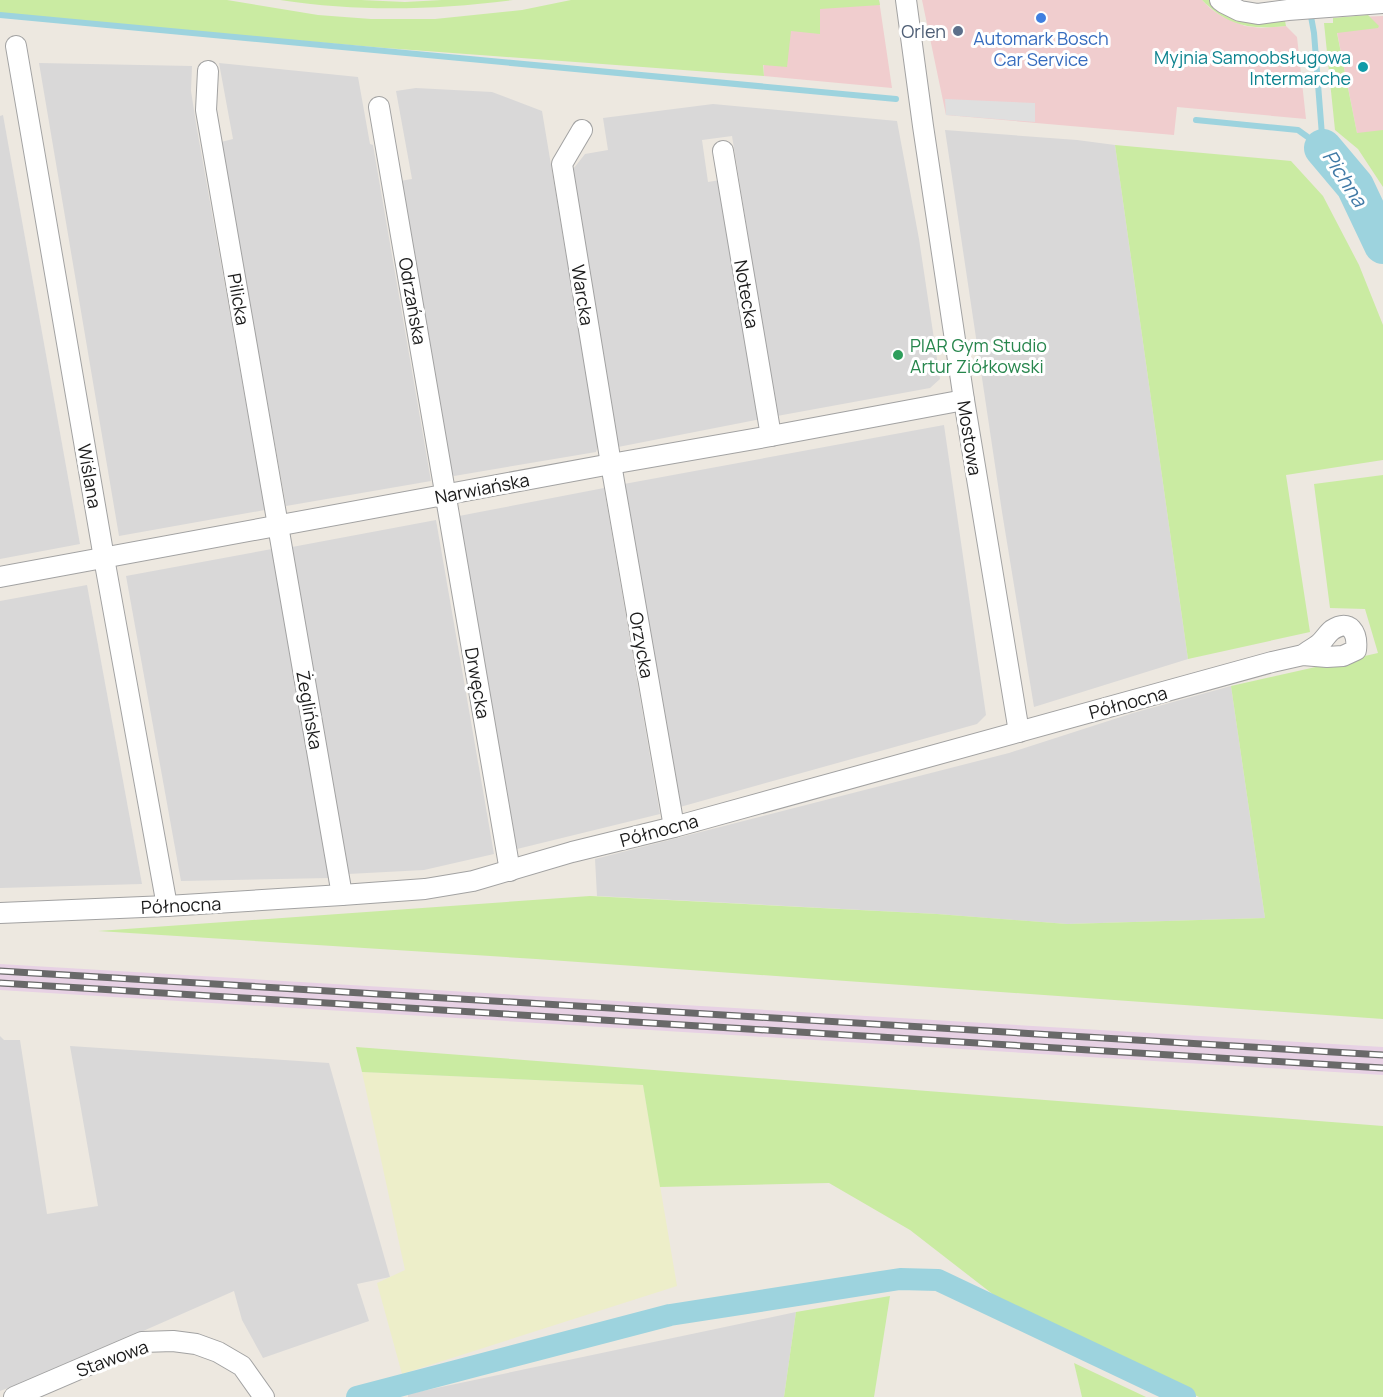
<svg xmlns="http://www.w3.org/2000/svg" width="1383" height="1397" font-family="Manrope,sans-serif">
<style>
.residential{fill:#d9d8d8}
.commercial{fill:#f0cdce}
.industrial{fill:#e7d1e4}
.farmland{fill:#edeec9}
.grass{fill:#caeba2}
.parking{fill:#dfdfdf}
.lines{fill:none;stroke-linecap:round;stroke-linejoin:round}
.stream{stroke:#9dd3de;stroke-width:6}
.canal{stroke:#9dd3de;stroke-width:22}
.river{stroke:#9dd3de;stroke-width:38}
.street-casing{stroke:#a2a2a2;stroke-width:22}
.street{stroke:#fff;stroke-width:20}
.rail-casing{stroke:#696969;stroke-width:7}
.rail{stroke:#fff;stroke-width:4.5;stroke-dasharray:14;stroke-linecap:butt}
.shop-dot{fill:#3f7fe0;stroke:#fff;stroke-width:2}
.service-dot{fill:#5c6f8a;stroke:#fff;stroke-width:2}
.culture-dot{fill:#0f9aa8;stroke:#fff;stroke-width:2}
.leisure-dot{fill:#2e9e5b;stroke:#fff;stroke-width:2}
.labels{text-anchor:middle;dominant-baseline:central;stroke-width:6;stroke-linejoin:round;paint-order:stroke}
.service-label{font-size:18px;fill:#4e5e75;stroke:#fff;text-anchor:end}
.shop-label{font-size:18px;fill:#366cbe;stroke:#fff}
.culture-label{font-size:18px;fill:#0d838f;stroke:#fff;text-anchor:end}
.street-label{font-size:18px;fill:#1b1b1b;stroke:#fff}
.leisure-label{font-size:18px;fill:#27864d;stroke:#fff;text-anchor:start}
.water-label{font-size:20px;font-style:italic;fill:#417aa6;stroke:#fff}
</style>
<rect width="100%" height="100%" fill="#ede8e0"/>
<g class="residential">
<polygon points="39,63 192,66 191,91 197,129 265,510 119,536"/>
<polygon points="219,63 358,77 370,144 373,145 431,481 286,506 221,142 233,139"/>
<polygon points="416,88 492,92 542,111 598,446 596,452 454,476 450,472 400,181 412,179 396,91"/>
<polygon points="713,104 897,121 919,239 940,379 930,388 777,416 732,136 702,140 708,182 720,180 761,419 618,447 570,173 585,154 608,150 603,118"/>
<polygon points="3,115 80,544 0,559 0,116"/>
<polygon points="945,130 1077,140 1115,145 1188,659 1034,707 1002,512"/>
<polygon points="944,425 986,715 977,724 680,807 624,484"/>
<polygon points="604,488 660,814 517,849 459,516"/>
<polygon points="436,520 494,854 424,870 348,874 292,547"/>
<polygon points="272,549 329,878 181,881 126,576"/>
<polygon points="87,585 142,884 0,888 0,601"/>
<polygon points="1231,686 1265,918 1067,924 937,914 597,896 595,859 1009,753 1133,713"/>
<polygon points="0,1036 4,1040 20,1040 47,1214 98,1206 70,1046 329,1063 390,1277 357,1284 369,1321 263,1358 242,1320 234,1291 50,1372 0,1391"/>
<polygon points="796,1312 784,1397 408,1397 408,1394"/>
</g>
<g class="commercial">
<polygon points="736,0 879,0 892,88 764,76 762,37"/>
<polygon points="922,0 1202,0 1211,9 1223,17 1245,26 1261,28 1286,26 1297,37 1306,119 1177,107 1174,135 946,115"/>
<polygon points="1383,16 1383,171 1357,133 1337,32 1333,18"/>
</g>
<polygon class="industrial" points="0,964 1383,1047 1383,1075 0,990"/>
<polygon class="farmland" points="362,1072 643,1085 677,1286 402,1374 377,1283 405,1270"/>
<g class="grass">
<polygon points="0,0 227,0 318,15 371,19 435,19 522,10 571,0 879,0 880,5 820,9 820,34 791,31 787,67 763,65 764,76 385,48 0,15"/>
<path d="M280,0H361L405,2L442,0H513C434,10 360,12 280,0Z"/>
<path d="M1202,0H1209L1216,6L1259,23L1285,21L1286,26C1250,30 1228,26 1202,0Z"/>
<polygon points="1368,15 1379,26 1378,28 1337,33 1357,133 1383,130 1383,187 1358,149 1335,130 1324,23 1333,23 1333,18"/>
<polygon points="1115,145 1291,161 1323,196 1359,265 1383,325 1383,460 1286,475 1310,632 1188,659"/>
<polygon points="1383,475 1383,1019 536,959 98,931 590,896 937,914 1067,924 1265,918 1231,686 1378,653 1365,609 1330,608 1314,484"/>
<polygon points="356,1047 1383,1126 1383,1397 1199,1397 1033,1319 999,1299 910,1230 829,1183 660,1187 643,1085 362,1072"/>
<polygon points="890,1296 874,1397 784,1397 796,1312"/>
<polygon points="1074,1363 1146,1397 1082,1397"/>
</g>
<polygon class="parking" points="945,99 1035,103 1035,122 946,115"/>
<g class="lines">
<g class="stream">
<polyline points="1310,11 1314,33 1323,148"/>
<polyline points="0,15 896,99"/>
<polyline points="1196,120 1298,130 1323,148"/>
</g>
<polyline class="canal" points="357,1397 670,1315 900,1279 938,1280 1185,1397"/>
<polyline class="river" points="1323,148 1355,186 1383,245"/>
<g class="street-casing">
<g id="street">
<polyline points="906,0 923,126 964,400 1019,732"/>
<polyline points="1220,0 1224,3 1240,11 1258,14 1288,10 1383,3"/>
<polyline points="16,46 104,558 167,906"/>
<polyline points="208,71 206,110 342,895"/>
<polyline points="379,107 510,871"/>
<polyline points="582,130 562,164 611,464 674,827"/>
<polyline points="723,151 771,436"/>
<polyline points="0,577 611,464 771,436 964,400"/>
<path d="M0,913L167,906L342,895L425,889L473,881L572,852L674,827L1272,662L1303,655L1327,657L1343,656L1356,650C1358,633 1350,618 1332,630C1327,634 1324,640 1319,644C1314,648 1308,651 1303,655"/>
<polyline points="14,1397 142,1342 173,1341 196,1344 218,1352 242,1366 264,1397"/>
</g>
</g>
<use href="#street" class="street"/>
<g class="rail-casing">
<g id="rail">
<polyline points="0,971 1383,1055"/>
<polyline points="0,983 1383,1068"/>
</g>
</g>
<use href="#rail" class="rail"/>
</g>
<circle class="shop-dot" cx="1041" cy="18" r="6"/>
<circle class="service-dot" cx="958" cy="31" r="6"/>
<circle class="culture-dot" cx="1363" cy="67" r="6"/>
<circle class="leisure-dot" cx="898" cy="355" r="6"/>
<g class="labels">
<g class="service-label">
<text x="946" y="31">Orlen</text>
</g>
<g class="shop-label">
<text x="1041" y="38">Automark Bosch<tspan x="1041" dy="21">Car Service</tspan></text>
</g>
<g class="culture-label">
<text x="1351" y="57">Myjnia Samoobsługowa<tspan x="1351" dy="21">Intermarche</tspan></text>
</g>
<g class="street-label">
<text transform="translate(747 294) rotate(80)">Notecka</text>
<text transform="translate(583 295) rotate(81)">Warcka</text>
<text transform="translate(239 299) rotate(80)">Pilicka</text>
<text transform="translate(413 301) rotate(80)">Odrzańska</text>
<text transform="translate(970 438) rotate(81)">Mostowa</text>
<text transform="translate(90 476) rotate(80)">Wiślana</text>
<text transform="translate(482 488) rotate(-11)">Narwiańska</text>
<text transform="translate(642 645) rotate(80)">Orzycka</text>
<text transform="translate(478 683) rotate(80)">Drwęcka</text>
<text transform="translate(1128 702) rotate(-15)">Północna</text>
<text transform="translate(310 710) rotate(80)">Żeglińska</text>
<text transform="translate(659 830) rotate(-15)">Północna</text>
<text transform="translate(181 905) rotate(-3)">Północna</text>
<text transform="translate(112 1358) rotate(-20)">Stawowa</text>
</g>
<g class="leisure-label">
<text x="910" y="345">PIAR Gym Studio<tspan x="910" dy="21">Artur Ziółkowski</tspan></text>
</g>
<g class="water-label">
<text transform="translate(1345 178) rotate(57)">Pichna</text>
</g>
</g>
</svg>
